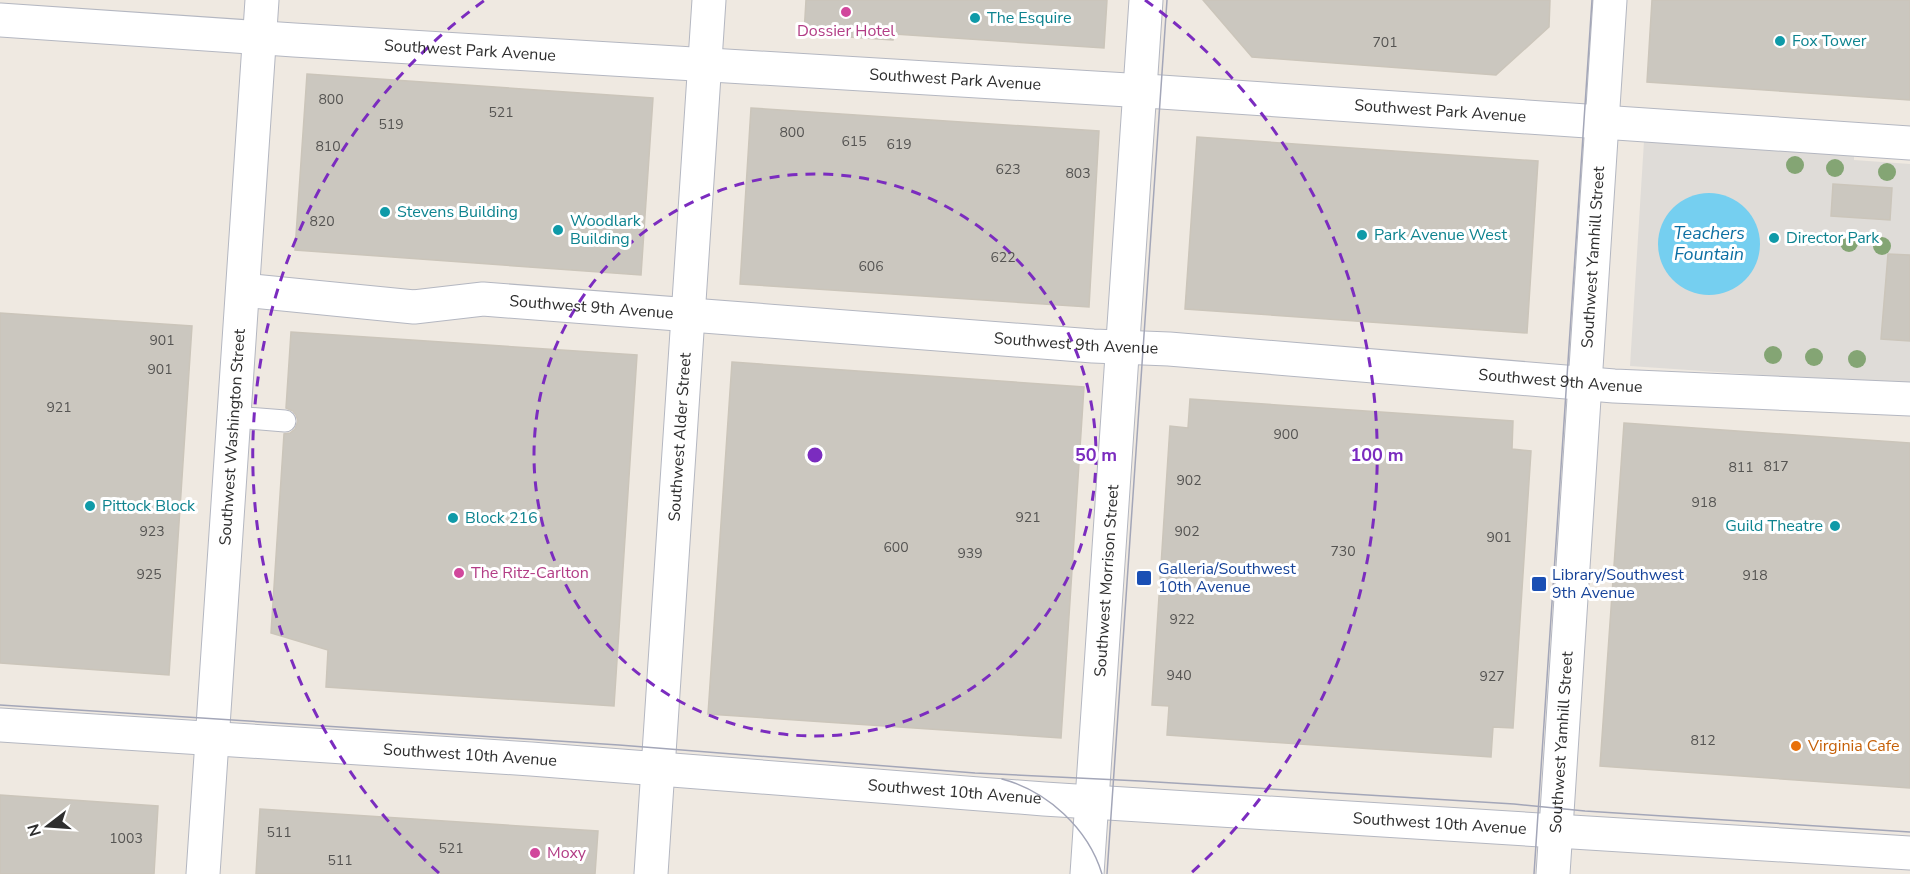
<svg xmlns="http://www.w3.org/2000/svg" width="1910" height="874" font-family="'Nunito Sans',sans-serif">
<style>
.plaza{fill:#dfdcd8}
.water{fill:#75cff0}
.building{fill:#cbc7bf;stroke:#cbc5ba;stroke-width:1.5}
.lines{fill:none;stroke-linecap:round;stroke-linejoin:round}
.service-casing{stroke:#b4b7c1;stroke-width:23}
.minor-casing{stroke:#b4b7c1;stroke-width:35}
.tertiary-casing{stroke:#b4b7c1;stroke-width:35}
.secondary-casing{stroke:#b4b7c1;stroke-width:35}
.service{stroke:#fff;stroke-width:21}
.minor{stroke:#fff;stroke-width:33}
.tertiary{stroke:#fff;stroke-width:33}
.secondary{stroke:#fff;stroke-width:33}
.tram{stroke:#a3a6b8;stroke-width:1.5}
.tree{fill:#84a574}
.ring{fill:none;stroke:#7b2cbf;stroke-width:3;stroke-dasharray:10 8}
.hotel-dot{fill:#d1479c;stroke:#fff;stroke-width:2}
.culture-dot{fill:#0f9aa8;stroke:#fff;stroke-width:2}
.transit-dot{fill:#1a4fb4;stroke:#fff;stroke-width:2}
.food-dot{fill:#e8710a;stroke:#fff;stroke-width:2}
.labels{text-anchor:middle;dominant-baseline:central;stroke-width:6;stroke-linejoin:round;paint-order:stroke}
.number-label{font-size:14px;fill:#555452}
.culture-label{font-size:16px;fill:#0d838f;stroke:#fff;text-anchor:start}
.hotel-label{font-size:16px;fill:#b23c85;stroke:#fff;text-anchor:start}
.street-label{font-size:16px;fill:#2e2e2e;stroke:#fff}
.transit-label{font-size:16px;fill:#164399;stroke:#fff;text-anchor:start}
.food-label{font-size:16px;fill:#c56008;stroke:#fff;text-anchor:start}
.water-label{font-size:18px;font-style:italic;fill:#0d6fa3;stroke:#fff}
.centre{fill:#7b2cbf;stroke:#fff;stroke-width:3}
.ring-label{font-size:18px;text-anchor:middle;font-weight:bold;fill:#7b2cbf;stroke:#fff;stroke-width:6;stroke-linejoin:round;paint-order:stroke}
</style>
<rect width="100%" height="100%" fill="#efe9e1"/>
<polygon class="plaza" points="1644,141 1854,155 1854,160 1910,164 1910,385 1630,366"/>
<circle class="water" cx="1709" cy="244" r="51"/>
<g class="building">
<polygon points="806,0 1107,0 1104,48 894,34 893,40 804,34"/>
<polygon points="1203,0 1550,0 1549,27 1496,75 1252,57"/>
<polygon points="1652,0 1910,0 1910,100 1647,82"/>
<polygon points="307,74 653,98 641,275 295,250"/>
<polygon points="751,108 1099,131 1089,307 740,284"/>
<polygon points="1197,137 1538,161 1527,333 1185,309"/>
<polygon points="1833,184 1892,188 1890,220 1831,216"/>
<polygon points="1888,254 1910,255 1910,341 1881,339"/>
<polygon points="0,313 192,326 169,675 0,663"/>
<polygon points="291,332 637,355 614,706 326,687 328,650 271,633 284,434 290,433 295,429 298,421 296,415 293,411 286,408"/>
<polygon points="732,362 1084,387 1061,738 708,714"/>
<polygon points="1190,399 1513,421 1512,449 1531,451 1513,728 1493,727 1491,757 1167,735 1169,706 1152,705 1170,426 1188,428"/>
<polygon points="1624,423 1910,443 1910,788 1600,766"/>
<polygon points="0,795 158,806 154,874 0,874"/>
<polygon points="260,809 598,831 595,874 256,874"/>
</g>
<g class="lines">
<g class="service-casing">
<polyline id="service" points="234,417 285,421"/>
</g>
<g class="minor-casing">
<g id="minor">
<path id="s1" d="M0,20L294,40L1161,92L1910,143"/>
<path id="s2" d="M243,290L414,307L483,299L1093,346L1169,349L1614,386L1910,399"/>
<path id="s3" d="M1087,874L1146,0"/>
<path id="s4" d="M1553,874L1610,0"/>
</g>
</g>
<g class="tertiary-casing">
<g id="tertiary">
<path id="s5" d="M0,725L531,759L1044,799L1910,853"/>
</g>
</g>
<g class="secondary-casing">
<g id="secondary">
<path id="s6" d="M203,874L262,0"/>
<path id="s7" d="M651,874L709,0"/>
</g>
</g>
<use href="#service" class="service"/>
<use href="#minor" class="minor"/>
<use href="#tertiary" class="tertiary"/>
<use href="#secondary" class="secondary"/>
<g class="tram">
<polyline points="0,705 619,745 975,773 1140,781 1514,804 1585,811 1910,832"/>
<path d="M1002,779C1047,791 1088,828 1102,874"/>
<polyline points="1107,874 1167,0"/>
<polyline points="1534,874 1592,0"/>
</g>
</g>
<g class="tree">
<circle cx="1795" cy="165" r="9"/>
<circle cx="1835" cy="168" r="9"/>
<circle cx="1887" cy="172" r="9"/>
<circle cx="1849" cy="243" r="9"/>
<circle cx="1882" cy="246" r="9"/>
<circle cx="1773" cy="355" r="9"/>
<circle cx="1814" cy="357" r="9"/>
<circle cx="1857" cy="359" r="9"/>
</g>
<g class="ring">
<circle cx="815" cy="455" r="281"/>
<path d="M439 873A562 562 0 0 1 485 0M1145 0A562 562 0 0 1 1191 873"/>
</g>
<g class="hotel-dot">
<circle cx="846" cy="12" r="6"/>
<circle cx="459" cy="573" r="6"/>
<circle cx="535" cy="853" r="6"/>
</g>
<g class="culture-dot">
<circle cx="975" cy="18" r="6"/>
<circle cx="1780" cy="41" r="6"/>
<circle cx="385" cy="212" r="6"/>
<circle cx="558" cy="230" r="6"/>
<circle cx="1362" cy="235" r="6"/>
<circle cx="1774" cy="238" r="6"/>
<circle cx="90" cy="506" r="6"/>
<circle cx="453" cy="518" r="6"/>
<circle cx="1835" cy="526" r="6"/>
</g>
<g class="transit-dot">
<rect x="1136" y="570" width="16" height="16" rx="3"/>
<rect x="1531" y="576" width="16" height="16" rx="3"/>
</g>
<circle class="food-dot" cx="1796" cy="746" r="6"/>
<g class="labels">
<g class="number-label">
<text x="1385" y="42">701</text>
<text x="331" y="99">800</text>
<text x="501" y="112">521</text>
<text x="391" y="124">519</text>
<text x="792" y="132">800</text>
<text x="854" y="141">615</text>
<text x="899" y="144">619</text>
<text x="328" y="146">810</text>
<text x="1008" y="169">623</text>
<text x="1078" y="173">803</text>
<text x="322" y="221">820</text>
<text x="1003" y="257">622</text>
<text x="871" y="266">606</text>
<text x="162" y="340">901</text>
<text x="160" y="369">901</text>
<text x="59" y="407">921</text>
<text x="1286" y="434">900</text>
<text x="1776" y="466">817</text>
<text x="1741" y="467">811</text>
<text x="1189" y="480">902</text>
<text x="1704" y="502">918</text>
<text x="1028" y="517">921</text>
<text x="152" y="531">923</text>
<text x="1187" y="531">902</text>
<text x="1499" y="537">901</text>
<text x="896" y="547">600</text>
<text x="1343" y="551">730</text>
<text x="970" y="553">939</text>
<text x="149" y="574">925</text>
<text x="1755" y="575">918</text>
<text x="1182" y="619">922</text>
<text x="1179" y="675">940</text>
<text x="1492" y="676">927</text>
<text x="1703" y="740">812</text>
<text x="279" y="832">511</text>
<text x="126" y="838">1003</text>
<text x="451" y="848">521</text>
<text x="340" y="860">511</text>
</g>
<g class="culture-label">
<text x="987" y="18">The Esquire</text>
<text x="1792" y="41">Fox Tower</text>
<text x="397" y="212">Stevens Building</text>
<text x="570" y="221">Woodlark<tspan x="570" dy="18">Building</tspan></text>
<text x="1374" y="235">Park Avenue West</text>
<text x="1786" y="238">Director Park</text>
<text x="102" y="506">Pittock Block</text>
<text x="465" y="518">Block 216</text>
<text x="1823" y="526" text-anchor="end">Guild Theatre</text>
</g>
<g class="hotel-label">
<text x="846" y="31" text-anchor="middle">Dossier Hotel</text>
<text x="471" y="573">The Ritz-Carlton</text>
<text x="547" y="853">Moxy</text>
</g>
<g class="street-label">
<text stroke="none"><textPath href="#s1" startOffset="471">Southwest Park Avenue</textPath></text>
<text stroke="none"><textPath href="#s1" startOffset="957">Southwest Park Avenue</textPath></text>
<text stroke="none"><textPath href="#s1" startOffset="1443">Southwest Park Avenue</textPath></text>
<text stroke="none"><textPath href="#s4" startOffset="618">Southwest Yamhill Street</textPath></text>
<text stroke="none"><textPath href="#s2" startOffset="350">Southwest 9th Avenue</textPath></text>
<text stroke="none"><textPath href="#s2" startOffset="836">Southwest 9th Avenue</textPath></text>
<text stroke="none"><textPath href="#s2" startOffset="1322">Southwest 9th Avenue</textPath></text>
<text stroke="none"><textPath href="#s6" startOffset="438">Southwest Washington Street</textPath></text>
<text stroke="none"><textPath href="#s7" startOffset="438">Southwest Alder Street</textPath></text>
<text stroke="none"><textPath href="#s3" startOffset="294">Southwest Morrison Street</textPath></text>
<text stroke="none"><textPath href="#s4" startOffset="132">Southwest Yamhill Street</textPath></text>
<text stroke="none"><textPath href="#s5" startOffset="471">Southwest 10th Avenue</textPath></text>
<text stroke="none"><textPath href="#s5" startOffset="957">Southwest 10th Avenue</textPath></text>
<text stroke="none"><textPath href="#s5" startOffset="1443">Southwest 10th Avenue</textPath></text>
</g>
<g class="transit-label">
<text x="1158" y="569">Galleria/Southwest<tspan x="1158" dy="18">10th Avenue</tspan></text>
<text x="1552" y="575">Library/Southwest<tspan x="1552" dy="18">9th Avenue</tspan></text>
</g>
<g class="food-label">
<text x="1808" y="746">Virginia Cafe</text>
</g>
<g class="water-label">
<text x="1709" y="233">Teachers<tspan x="1709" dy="21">Fountain</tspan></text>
</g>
</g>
<circle cx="815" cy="455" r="9" class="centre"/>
<g class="ring-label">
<text x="1096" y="461">50 m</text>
<text x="1377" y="461">100 m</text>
</g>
<g transform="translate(48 826) rotate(253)" stroke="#ffffff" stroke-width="4.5" paint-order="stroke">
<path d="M0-4.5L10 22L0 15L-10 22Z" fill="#2e2e2e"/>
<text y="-9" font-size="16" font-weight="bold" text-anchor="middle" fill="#2e2e2e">N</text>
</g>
</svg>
